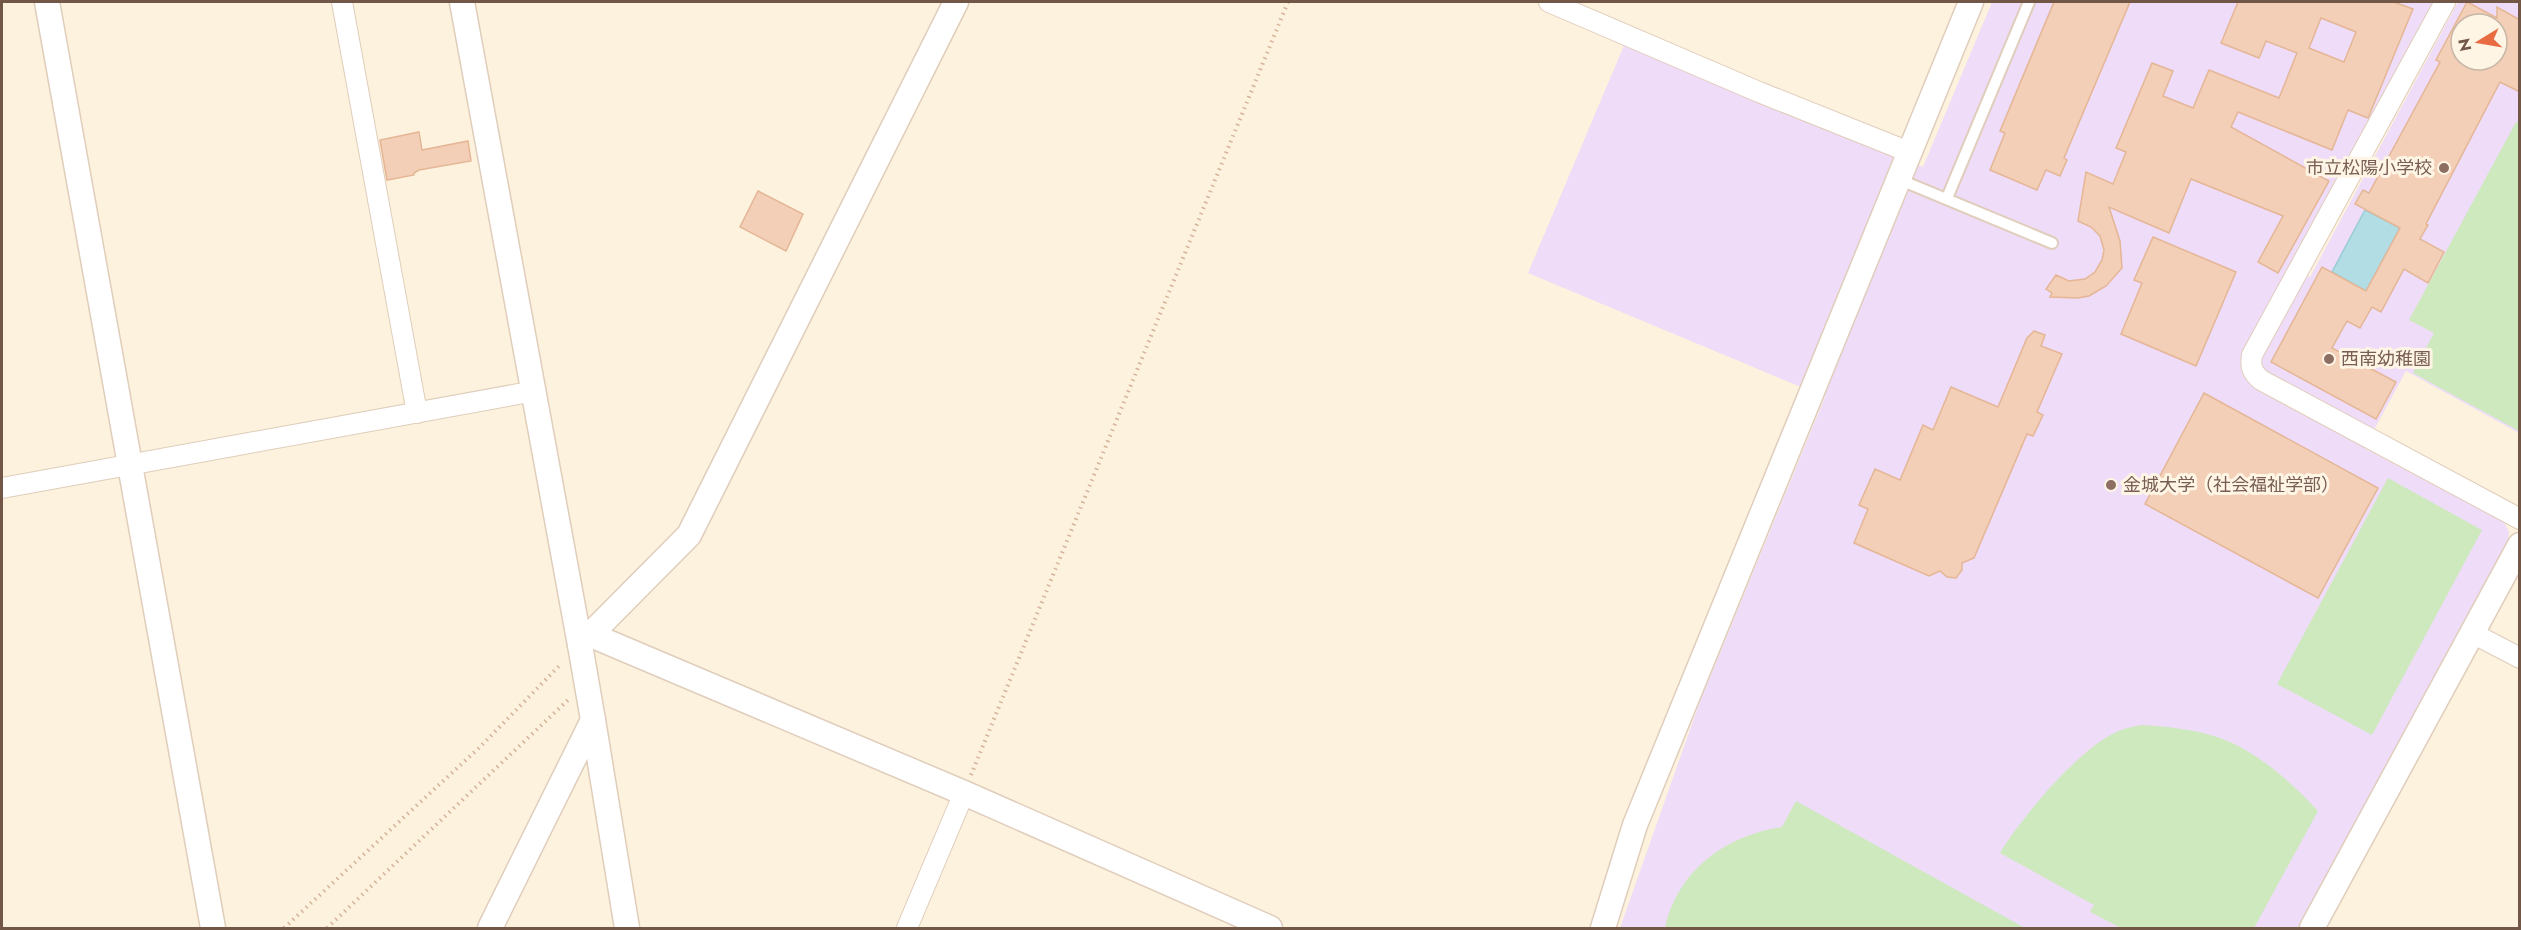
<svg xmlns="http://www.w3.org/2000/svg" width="2521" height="930" font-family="Jost,'Noto Sans JP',sans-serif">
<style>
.education{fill:#eedcf8;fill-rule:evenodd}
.green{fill:#cee9be}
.water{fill:#b3dde5;stroke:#9accd7;stroke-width:1.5}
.building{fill:#f2cfb6;stroke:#e5b696;stroke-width:1.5;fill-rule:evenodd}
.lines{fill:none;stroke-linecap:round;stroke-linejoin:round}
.service-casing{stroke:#e0cdbb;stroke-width:14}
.minor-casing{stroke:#e0cdbb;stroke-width:22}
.tertiary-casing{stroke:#e0cdbb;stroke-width:27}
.path{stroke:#d6b39a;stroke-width:4;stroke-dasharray:1.5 4.5;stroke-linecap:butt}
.service{stroke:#fff;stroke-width:10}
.minor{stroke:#fff;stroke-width:20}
.tertiary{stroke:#fff;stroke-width:24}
.education-dot{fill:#8d6e63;stroke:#fff5e5;stroke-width:2}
.labels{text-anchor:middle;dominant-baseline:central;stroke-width:6;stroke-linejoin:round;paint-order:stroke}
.education-label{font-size:18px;fill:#785e54;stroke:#fff5e5;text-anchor:start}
</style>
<rect width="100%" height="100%" fill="#fcf2de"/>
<path class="education" d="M1992,2H2435L2291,267L2310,277L2458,2H2519V433L2406,371L2364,448L2504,522L2509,532L2508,544L2298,928H1620L1699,704L1825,397L1528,273L1625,43L1923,167ZM2461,24H2497V60H2461Z"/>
<g class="green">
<polygon points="2516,122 2520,123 2519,431 2413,373 2434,333 2409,320"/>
<polygon points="2388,478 2482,530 2372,735 2277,684"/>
<path d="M2142,725C2168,727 2195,729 2220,738C2258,752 2291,782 2318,811L2254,928H2121L2090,912L2094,905L2000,853C2022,817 2083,742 2124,729C2130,727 2137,726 2142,725Z"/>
<path d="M1796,801L2025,928H1665C1677,871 1726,835 1782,827Z"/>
</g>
<polygon class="water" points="2365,210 2400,228 2366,291 2332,272"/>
<g class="building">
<polygon points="2054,2 2130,2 2064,158 2067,160 2060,176 2046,170 2037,190 1990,170 2005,133 2000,131"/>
<path d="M2238,2H2394L2413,9L2368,118L2348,110L2332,150L2238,112L2231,127L2329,181L2278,273L2258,262L2283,216L2191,179L2169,233L2109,207L2120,241L2122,268L2106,286L2089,296L2078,298L2050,297L2052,293L2046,289L2056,275L2069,281L2085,279L2095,272L2102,260L2104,250L2100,236L2091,227L2078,221L2086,172L2113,184L2126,152L2116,148L2152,63L2173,71L2163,96L2193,108L2209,70L2279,98L2297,53L2266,41L2259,58L2221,43ZM2321,18L2356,32L2344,62L2309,48Z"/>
<path d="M2467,2L2497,18V7L2520,20V92L2500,82L2426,224L2428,225L2420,239L2444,252L2428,283L2404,269L2381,312L2372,307L2360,328L2347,321L2332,348L2396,382L2376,419L2271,362L2322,267L2366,291L2400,228L2355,204L2363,190L2369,193L2440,62L2436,60ZM2461,24H2497V60H2461Z"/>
<polygon points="419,132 422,150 468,141 471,161 419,170 414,173 414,175 387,180 380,140"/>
<polygon points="758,191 803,214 786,251 740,227"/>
<polygon points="2153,237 2236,272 2196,366 2121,334 2142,283 2134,280"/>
<polygon points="2034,331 2045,335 2041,346 2062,354 2037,412 2043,415 2033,436 2027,434 1974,558 1962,563 1962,570 1956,578 1947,577 1940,571 1929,576 1854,543 1868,509 1859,505 1875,469 1900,480 1923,425 1933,430 1951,387 1998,407 2027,338"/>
<polygon points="2204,393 2378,488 2318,598 2145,504"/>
</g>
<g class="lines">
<g class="service-casing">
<g id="service">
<polyline points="1898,179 2052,243"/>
<polyline points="1947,198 2029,2"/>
</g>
</g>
<g class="minor-casing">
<g id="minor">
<polyline points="342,2 417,413"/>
<polyline points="1549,2 1759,92 1909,152"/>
<path d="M2445,2L2252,355C2250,367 2252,372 2261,380L2520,519"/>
<polyline points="2,488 535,391"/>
<polyline points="2472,633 2520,658"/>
<polyline points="907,928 964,793"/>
</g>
</g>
<g class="tertiary-casing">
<g id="tertiary">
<polyline points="47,2 213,928"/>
<polyline points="462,2 580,645"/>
<polyline points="591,635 964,793 1270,928"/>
<polyline points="593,720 627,928"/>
<polyline points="490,928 593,720 580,645 689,535 956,2"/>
<polyline points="1603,928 1635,825 1971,2"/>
<polyline points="2312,928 2520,545"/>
</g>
</g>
<g class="path">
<polyline points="971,775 1288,2"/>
<polyline points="284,928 480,747 561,664"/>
<polyline points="327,928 568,700"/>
</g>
<use href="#service" class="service"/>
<use href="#minor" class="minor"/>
<use href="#tertiary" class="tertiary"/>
</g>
<g class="education-dot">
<circle cx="2444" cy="168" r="6"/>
<circle cx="2329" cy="359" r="6"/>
<circle cx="2111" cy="485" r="6"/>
</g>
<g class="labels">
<g class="education-label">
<text x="2432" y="168" text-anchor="end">市立松陽小学校</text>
<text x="2341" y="359">西南幼稚園</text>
<text x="2123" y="485">金城大学（社会福祉学部）</text>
</g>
</g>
<rect width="2521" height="930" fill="none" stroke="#725747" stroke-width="6"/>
<g transform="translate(2479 42) rotate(259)"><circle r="28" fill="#fff5e5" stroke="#c7b6a6" stroke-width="1.5"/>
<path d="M0-4.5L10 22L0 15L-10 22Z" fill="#e96b41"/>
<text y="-9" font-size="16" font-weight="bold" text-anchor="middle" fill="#725747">N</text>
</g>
</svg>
